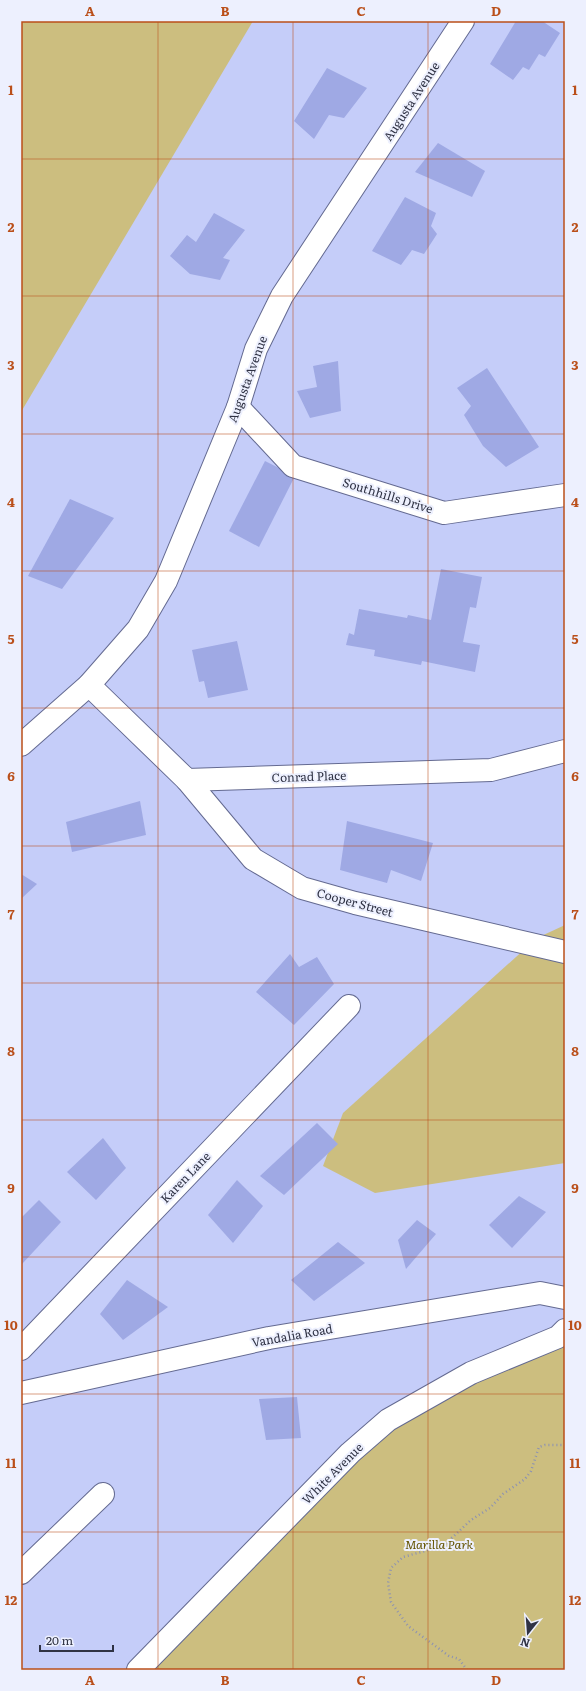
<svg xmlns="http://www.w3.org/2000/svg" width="586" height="1691" font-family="Literata,serif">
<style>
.green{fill:#ccbe7f}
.building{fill:#9fa9e4}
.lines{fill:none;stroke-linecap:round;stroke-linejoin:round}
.minor-casing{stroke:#646a91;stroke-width:24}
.path{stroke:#8b91b3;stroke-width:2.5;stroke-dasharray:1 3;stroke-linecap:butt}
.minor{stroke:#fff;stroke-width:22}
.grid{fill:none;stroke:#ba4f1a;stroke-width:1;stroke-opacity:0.55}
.labels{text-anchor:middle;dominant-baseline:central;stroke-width:4;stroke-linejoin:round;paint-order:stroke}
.street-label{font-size:12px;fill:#2f3244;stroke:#edf0fe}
.park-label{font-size:12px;font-style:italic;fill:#645400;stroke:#edf0fe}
.neatline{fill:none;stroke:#ba4f1a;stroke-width:1.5}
.grid-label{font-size:13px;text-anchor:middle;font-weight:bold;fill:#ba4f1a}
</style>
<rect width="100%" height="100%" fill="#c5cdf9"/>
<g class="green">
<polygon points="21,21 253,21 21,412"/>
<polygon points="565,925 565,1163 375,1193 323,1166 343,1113 537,938"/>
<polygon points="565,1330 565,1670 138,1670 350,1453"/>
</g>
<g class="building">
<polygon points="516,21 542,21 560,33 545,57 539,54 529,70 523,67 513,80 490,64"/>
<polygon points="327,68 367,88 344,118 329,115 314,139 294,121"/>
<polygon points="438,143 485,171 472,197 415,172"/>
<polygon points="405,197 436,213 431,226 437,234 424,254 412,250 401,265 372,251"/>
<polygon points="214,213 245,230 223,258 230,260 220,280 190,274 170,256 187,235 196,242"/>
<polygon points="338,361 341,411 310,418 297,391 317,387 313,366"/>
<polygon points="487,368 539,447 506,467 483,446 464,415 471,406 457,388"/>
<polygon points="265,461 295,476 259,547 229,531"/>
<polygon points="70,499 114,518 62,589 28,576"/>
<polygon points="441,569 482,577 476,608 470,607 463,642 480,645 475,672 422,661 421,665 374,656 375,650 346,645 349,633 354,635 359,609 407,618 408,615 431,620"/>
<polygon points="237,641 248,690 208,698 204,681 199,682 192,650"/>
<polygon points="140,801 146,835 72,852 66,822"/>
<polygon points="347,821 433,843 421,881 391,870 387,883 340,870"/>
<polygon points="21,874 37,884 21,899"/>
<polygon points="290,954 299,967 317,957 334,984 294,1025 256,992"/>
<polygon points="317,1123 338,1144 284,1195 260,1176"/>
<polygon points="103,1138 126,1168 96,1200 67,1172"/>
<polygon points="237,1180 263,1206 233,1243 208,1215"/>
<polygon points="519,1196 546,1212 512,1248 489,1225"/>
<polygon points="39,1200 61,1222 22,1264 21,1218"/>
<polygon points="417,1220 436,1234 406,1269 398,1240"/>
<polygon points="338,1242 365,1263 314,1301 291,1280"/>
<polygon points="127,1280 168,1307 123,1340 100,1314"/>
<polygon points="297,1397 301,1438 266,1440 259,1399"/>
</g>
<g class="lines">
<g class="minor-casing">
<g id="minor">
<polyline points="238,407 293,466 444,513 565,495"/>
<polyline points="89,685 187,780 491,770 565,751"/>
<polyline points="21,745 89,685 138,629 166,581 238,407 256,349 282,296 463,21"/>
<polyline points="187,780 253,859 302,888 355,903 565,952"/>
<polyline points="21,1349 349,1006"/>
<polyline points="21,1393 269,1338 540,1293 565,1298"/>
<polyline points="21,1573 103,1494"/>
<polyline points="138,1670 350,1453 388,1420 471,1373 558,1337 565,1330"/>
</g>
</g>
<polyline class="path" points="467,1670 459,1659 449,1656 408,1626 391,1602 388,1583 391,1568 403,1557 443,1546 471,1520 490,1508 503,1494 525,1479 531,1471 539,1447 545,1445 565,1445"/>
<use href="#minor" class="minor"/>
</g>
<path class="grid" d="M158,21V1670M293,21V1670M428,21V1670M21,159H565M21,296H565M21,434H565M21,571H565M21,708H565M21,846H565M21,983H565M21,1120H565M21,1257H565M21,1394H565M21,1532H565"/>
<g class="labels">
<g class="street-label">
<text transform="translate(411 101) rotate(-57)">Augusta Avenue</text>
<text transform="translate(247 379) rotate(-70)">Augusta Avenue</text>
<text transform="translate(388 495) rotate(17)">Southhills Drive</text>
<text transform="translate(309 776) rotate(-2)">Conrad Place</text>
<text transform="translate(355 902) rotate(15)">Cooper Street</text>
<text transform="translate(185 1177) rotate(-46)">Karen Lane</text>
<text transform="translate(292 1335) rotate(-10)">Vandalia Road</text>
<text transform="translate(332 1473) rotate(-45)">White Avenue</text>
</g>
<g class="park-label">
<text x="439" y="1544">Marilla Park</text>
</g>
</g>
<rect width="586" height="1691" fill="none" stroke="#edf0fe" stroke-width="44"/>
<g transform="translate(528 1633) rotate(197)" stroke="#edf0fe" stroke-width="3" paint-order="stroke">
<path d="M0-3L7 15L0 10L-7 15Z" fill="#2f3244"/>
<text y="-6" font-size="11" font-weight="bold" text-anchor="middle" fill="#2f3244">N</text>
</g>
<path d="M40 1645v6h73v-6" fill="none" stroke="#2f3244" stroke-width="2"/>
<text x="46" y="1645" font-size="12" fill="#2f3244" stroke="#edf0fe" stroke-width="3" paint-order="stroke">20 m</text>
<rect x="22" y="22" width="542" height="1647" class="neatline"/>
<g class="grid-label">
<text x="90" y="16">A</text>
<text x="225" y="16">B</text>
<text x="361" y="16">C</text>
<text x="496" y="16">D</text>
<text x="11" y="95">1</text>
<text x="575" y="95">1</text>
<text x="11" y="232">2</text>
<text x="575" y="232">2</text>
<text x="11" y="370">3</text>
<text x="575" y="370">3</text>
<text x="11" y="507">4</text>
<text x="575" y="507">4</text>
<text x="11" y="644">5</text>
<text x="575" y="644">5</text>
<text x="11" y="781">6</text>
<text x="575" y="781">6</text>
<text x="11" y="919">7</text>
<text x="575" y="919">7</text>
<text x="11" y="1056">8</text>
<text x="575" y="1056">8</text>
<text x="11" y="1193">9</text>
<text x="575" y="1193">9</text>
<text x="11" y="1330">10</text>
<text x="575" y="1330">10</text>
<text x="11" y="1468">11</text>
<text x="575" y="1468">11</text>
<text x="11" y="1605">12</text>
<text x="575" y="1605">12</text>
<text x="90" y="1685">A</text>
<text x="225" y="1685">B</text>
<text x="361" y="1685">C</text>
<text x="496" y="1685">D</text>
</g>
</svg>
